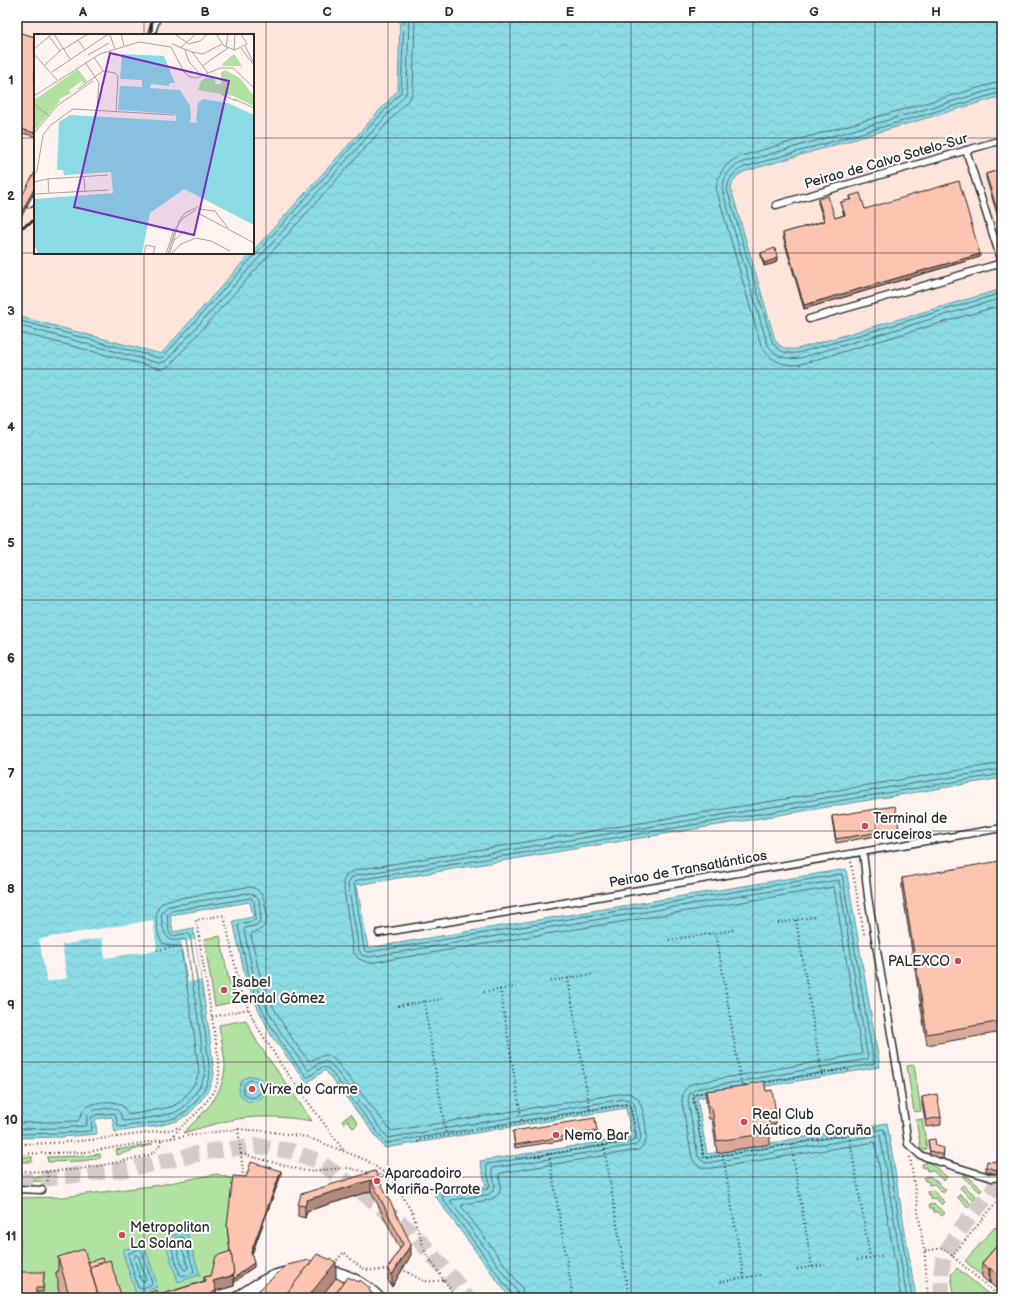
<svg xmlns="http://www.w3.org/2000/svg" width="1019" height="1315" font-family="'Balsamiq Sans',sans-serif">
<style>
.built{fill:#fee5dc}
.green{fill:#b1e2a2;stroke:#6e8666;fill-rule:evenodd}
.garden{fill:url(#garden-dots);stroke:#6e8666}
.water{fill:url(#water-waves);stroke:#65959b}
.pier{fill:#fff3ef}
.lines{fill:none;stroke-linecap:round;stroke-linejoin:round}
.shore{stroke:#517175;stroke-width:1}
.secondary-tunnel{stroke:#d5cbc8;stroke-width:16;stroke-dasharray:16 8;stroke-linecap:butt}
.lane-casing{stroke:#2b2b2b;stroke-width:9}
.street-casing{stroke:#2b2b2b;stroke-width:15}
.path{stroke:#2b2b2b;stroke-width:2;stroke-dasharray:1 3;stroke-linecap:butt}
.lane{stroke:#fff;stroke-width:6}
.street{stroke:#fff;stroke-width:12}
.rail{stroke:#2b2b2b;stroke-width:3}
.wall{fill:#daa998;stroke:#2b2b2b}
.shaded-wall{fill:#b18a7c;stroke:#2b2b2b}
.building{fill:#fdc5b1;stroke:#2b2b2b}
.grid{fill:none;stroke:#2b2b2b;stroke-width:1;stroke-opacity:0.55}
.poi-dot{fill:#d1495b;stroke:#fff;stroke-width:1.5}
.labels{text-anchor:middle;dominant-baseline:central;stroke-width:4;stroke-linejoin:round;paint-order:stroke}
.street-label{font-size:14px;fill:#2b2b2b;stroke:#fff}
.poi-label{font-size:14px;fill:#2b2b2b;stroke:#fff;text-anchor:start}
.inset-road{fill:none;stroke:#aaa3a1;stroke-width:1}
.view{fill:#7b2cbf;fill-opacity:0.15;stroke:#7b2cbf;stroke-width:2}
.inset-edge{fill:none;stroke:#2b2b2b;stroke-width:2}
.neatline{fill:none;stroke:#2b2b2b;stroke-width:1.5}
.grid-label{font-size:13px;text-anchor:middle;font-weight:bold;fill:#2b2b2b}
</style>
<defs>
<pattern id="garden-dots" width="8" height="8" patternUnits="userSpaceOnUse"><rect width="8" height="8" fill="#b1e2a2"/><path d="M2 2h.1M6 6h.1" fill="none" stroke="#98c28c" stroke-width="1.8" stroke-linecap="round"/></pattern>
<pattern id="water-waves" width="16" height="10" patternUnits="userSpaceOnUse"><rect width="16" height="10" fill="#8bdbe5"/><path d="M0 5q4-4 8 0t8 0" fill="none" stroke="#78bcc5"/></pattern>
</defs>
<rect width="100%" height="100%" fill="#fff3ef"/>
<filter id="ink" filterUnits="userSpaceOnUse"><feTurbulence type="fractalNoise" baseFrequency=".025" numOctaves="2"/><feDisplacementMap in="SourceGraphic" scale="8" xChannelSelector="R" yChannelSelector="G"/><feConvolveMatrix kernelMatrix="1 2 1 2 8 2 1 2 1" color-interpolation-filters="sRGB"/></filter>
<g filter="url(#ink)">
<g class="built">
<polygon points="17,17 400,17 398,90 253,251 253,35 35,35 35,253 251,253 160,354 17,316"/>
<polygon points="1002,96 1002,289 797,349 788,350 778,344 775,340 731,189 736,177 740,173 746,171"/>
</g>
<g class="green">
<polygon points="220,936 229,981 238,1001 215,1006 204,939"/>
<path d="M246,1020L257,1042L312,1121C287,1117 262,1115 237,1119C219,1122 201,1128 183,1133C203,1113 225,1095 225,1064C224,1051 221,1038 219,1025ZM257,1077L263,1083L258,1100C243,1104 234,1089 245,1079Z"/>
<polygon points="914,1065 921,1111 914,1112 907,1066"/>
<polygon points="922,1119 927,1149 921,1150 916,1120"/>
<polygon points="153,1144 117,1155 116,1150"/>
<polygon points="100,1154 100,1158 82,1161 48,1162 47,1157 84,1156"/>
<rect x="17" y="1157" width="15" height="5"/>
<polygon points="929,1162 947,1177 944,1181 932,1170 927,1171 926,1167 923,1168 922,1164"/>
<polygon points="217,1174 233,1179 229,1240 231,1262 211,1287 186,1298 118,1298 60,1287 58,1288 61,1298 17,1298 17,1198 63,1197 159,1185"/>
<polygon points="965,1174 982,1189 980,1192 963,1177"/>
<polygon points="930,1176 946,1190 943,1193 934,1184 929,1185 928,1181 925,1181 924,1177"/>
<polygon points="963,1185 976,1196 973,1200 960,1188"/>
<polygon points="932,1190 945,1202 942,1205 936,1198 931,1199 930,1195 928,1195 927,1191"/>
<polygon points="960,1194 971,1204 968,1207 957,1197"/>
<polygon points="934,1204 945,1213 942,1216 937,1212 934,1212 933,1208 930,1208 929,1205"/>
<polygon points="995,1227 1002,1233 1002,1251 981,1275 965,1261"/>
<polygon points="957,1268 993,1298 955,1298 951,1275"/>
</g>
<g class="garden">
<polygon points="351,1114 358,1124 353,1128 348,1120 344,1124 342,1121"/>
<polygon points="17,1177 42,1177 42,1181 17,1182"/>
</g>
<g class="water">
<path d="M400,17H1002V96L746,171C737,174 733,180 731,189L775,340C781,348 787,350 797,349L1002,289V778L357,885L368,948L846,869L880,1067L697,1098L707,1154L887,1123L916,1298H510L433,1193L486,1186L480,1161L632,1137L626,1108L385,1148L325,1070L307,1083L272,1037L254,1000L245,976L233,921L253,917L250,902L170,915L173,932L193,928L209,1031L214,1075L208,1090L199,1103L189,1114L177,1121L158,1126L115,1132L112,1117L95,1119L97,1134L61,1137L17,1138V316L161,354L251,253H253V251L398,90Z"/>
<circle cx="252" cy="1089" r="13"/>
<rect x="17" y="1221" width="3" height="38"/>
<polygon points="186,1231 200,1275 178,1282 164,1238"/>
<polygon points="144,1244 158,1287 136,1294 122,1250"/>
</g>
<g class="pier">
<polygon points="153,920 157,950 105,958 102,938 62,945 67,978 47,982 39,939"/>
<polygon points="195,940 201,980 188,982 181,941"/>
</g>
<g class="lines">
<g class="shore">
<path d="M1002,81L741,156C726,162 718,173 716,188L761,345C769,361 785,367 801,364L1002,305"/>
<path d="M1002,87L743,162C731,167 724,175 722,189L767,343C774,356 786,360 800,358L1002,298"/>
<path d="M1002,92L745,167C734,171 729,178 727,189L772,341C778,352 786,354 798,353L1002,293"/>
<polyline points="17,320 159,358 163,357 401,92 404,17"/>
<polyline points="17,325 158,363 166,361 405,95 407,90 409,17"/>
<polyline points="17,332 157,368 163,369 170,365 410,98 413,91 415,17"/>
<circle cx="252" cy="1089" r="9"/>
<polyline points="765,1082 873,1064 874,1063 842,874 369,952 365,951 364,948 354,883 358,880 1002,774"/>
<polyline points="705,1092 696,1094 693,1099 703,1154 707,1158 884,1129 912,1298"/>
<path d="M17,1123L78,1121C81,1118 81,1113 84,1109C91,1102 113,1099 121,1105C125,1108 126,1112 129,1115L171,1107L180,1102L187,1094L195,1083L199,1073L194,1033L181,948C176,945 169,947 163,943C158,938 158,932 157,926C155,914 156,904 168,900L247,887C261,887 264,897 266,909C269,921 265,930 252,933L251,935C254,947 256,960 259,972C269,1004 288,1035 309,1061C320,1058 324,1051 335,1060L391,1131L624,1093C629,1093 634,1094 638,1099C643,1105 648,1133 646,1140C645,1145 642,1147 638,1150L501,1173L499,1175C507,1207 481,1198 462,1205V1207L522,1288L524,1298"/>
<path d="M17,1129L61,1128L85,1126L87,1125C85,1113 91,1110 102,1109C106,1108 111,1107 115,1109C122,1111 120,1118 124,1121L156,1117L174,1113L184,1107L192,1098L200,1086L205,1074L200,1032L186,940L184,939C180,940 175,941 171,940C164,938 160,919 162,912C164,909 166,908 169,906L248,893L253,894L259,900L261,919L257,925L245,928L244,930C247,944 250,959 253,973C263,1008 285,1041 308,1070H310C317,1064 323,1058 331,1064L388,1138L624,1099L629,1100L634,1103L641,1136L640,1141L636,1145L493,1168L492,1170L495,1186L493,1191L487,1195L451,1200V1202L517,1291L518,1298"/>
<path d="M17,1134L61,1133L91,1131L92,1129L91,1118L95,1115L114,1113L116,1116L118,1126L120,1127L157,1122L176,1118L187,1111L196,1101L205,1088L210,1075L205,1031L190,935L188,933L174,936L171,935L169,932L167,915L171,911L251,898L254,902L256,919L253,921L239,924L238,926C242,942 244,959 249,975C260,1013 282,1047 307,1077H309L322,1067L328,1068L386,1143L625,1104L630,1106L636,1135L635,1138L633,1141L487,1164L486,1166L490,1185L488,1189L442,1196V1198L512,1294L513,1298"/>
<polygon points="182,1237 184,1238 194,1271 193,1273 182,1276 180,1275 170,1242 171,1240"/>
<polygon points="177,1243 181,1244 188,1267 186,1270 183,1269 176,1246"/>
<polygon points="140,1249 142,1251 152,1283 151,1285 140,1289 138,1287 128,1254 129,1253"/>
<polygon points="137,1255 139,1257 146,1280 143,1282 141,1281 134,1258 135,1256"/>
<path d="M901,1298L875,1142L719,1167C708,1169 698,1170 692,1158L682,1102C682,1092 686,1086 695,1083L862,1054L834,887L369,963L359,959L353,952L343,882L347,874L356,870L1002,763"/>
<polyline points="907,1298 880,1135 706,1163 701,1160 698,1156 688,1101 690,1093 696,1089 868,1059 839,880 369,957 362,955 359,950 348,884 351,878 357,875 1002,769"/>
</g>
<g class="secondary-tunnel">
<polyline points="17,1182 128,1169 211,1151 257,1146 291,1151 318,1161 371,1199 414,1234 458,1285 467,1298"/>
<path d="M942,1298C942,1286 940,1273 943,1261C947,1240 987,1197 1002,1179"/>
</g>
<g class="lane-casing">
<g id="lane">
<polyline points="151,35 157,17"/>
<polyline points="28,204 35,199"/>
<polyline points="776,205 1002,140"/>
<polyline points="809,319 1002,263 966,150"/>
<polyline points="863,852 868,897 899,1081 908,1144 920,1155 940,1162 992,1178 1002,1177"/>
<polyline points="379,933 551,905 1002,828"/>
<polyline points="17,1189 42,1190"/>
</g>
</g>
<g class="street-casing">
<g id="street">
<path d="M321,1271C342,1272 363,1283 378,1298"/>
<path d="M238,1298C254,1287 270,1276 289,1273"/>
</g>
</g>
<g class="path">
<polyline points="851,862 864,934"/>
<polyline points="796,920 822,1076"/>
<polyline points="778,923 814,917"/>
<polyline points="716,933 742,1088"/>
<polyline points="669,940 734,930"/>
<polyline points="157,950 182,946"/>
<polyline points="568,978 590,1111"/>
<polyline points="551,981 593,974"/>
<polyline points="500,989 522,1122"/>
<polyline points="484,992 516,987"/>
<polyline points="424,1001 446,1135"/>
<polyline points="398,1006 442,999"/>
<polyline points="212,1017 248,1009"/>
<polyline points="762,1083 848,1069 849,1072"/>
<polyline points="709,1092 693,1094 704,1158 875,1130 875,1126"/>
<polyline points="238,1129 243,1172 241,1178"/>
<polyline points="849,1135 870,1257"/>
<polyline points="171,1138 238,1129 265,1131 307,1137 366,1160 392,1178 413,1214 425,1252 456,1298"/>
<polyline points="418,1142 418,1140 630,1104 637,1140 517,1159 516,1156"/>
<path d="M17,1144C68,1144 118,1137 169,1130L180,1127"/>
<polyline points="791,1144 812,1267"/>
<polyline points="604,1145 629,1298"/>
<polyline points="17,1154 86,1152 161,1140"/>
<polyline points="241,1154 306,1171 348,1168 370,1173"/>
<polyline points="549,1154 573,1298"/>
<polyline points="723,1155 744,1278"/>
<polyline points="910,1157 925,1257 928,1298"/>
<path d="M17,1171C56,1173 89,1169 127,1160C134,1158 144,1157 151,1154C157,1151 160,1146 161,1140L171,1138L181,1127L199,1111L210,1097L217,1085L219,1075V1061L196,920L224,915L241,992L255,1023L282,1066L344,1151"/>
<polyline points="47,1172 48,1184"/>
<polyline points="375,1174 390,1178"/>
<polyline points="925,1251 943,1248 1001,1298"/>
<polyline points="952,1256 1002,1196"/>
<path d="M337,1260L344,1252C360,1269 367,1274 391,1268"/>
<polyline points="857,1260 882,1256"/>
<path d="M401,1269C421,1278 419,1284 444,1280"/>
<polyline points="797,1269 825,1265"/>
<polyline points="720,1282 760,1275"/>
</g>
<use href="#lane" class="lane"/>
<use href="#street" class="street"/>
<g class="rail">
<polyline points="151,35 152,17"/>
<polyline points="17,230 35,220"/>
</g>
</g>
<g class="wall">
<polygon points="17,32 35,37 35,136 17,132"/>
<polygon points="1002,169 1002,230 986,178 986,174"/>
<polygon points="850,196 865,209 980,257 804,309 783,237 783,233 824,221 818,203 818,199 835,218 844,215 841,206 841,202 850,200"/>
<polygon points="761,253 777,260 775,263 764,266 761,256"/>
<polygon points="832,816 899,829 899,832 836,843 832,820"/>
<polygon points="1002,877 1002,1032 927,1045 902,889 902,878"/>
<polygon points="706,1091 766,1091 776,1113 776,1124 769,1125 770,1133 770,1144 717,1153 712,1119 709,1119 706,1102"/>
<polygon points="922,1097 941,1117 941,1125 926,1127 922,1104"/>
<polygon points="513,1131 597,1131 597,1135 515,1148"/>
<polygon points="928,1140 944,1151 943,1159 930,1155"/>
<polygon points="1002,1153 1002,1168 997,1174 986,1171 986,1167 994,1162"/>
<polygon points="375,1171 411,1255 392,1287 388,1280 388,1268 400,1249 371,1191 307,1211 305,1218 298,1216 298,1205"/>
<polygon points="281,1175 252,1254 254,1267 245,1273 234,1283 234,1279 234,1286 216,1291 216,1298 159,1294 163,1294 204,1281 204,1277 211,1276 230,1252 227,1226 246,1177"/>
<polygon points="1002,1240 1002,1294 990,1283 989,1283 982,1277 982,1263"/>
<polygon points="58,1257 88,1262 103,1262 122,1298 61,1298 58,1288 58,1280 56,1276 56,1272 58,1272"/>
<polygon points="44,1272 43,1292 36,1292 36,1295 17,1298"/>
<polygon points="336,1278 344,1282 370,1291 376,1298 258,1298 258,1293"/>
</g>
<g class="shaded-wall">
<polygon points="35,187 35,191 17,225 17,221"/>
<polygon points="980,254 980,257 804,309 804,305"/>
<polygon points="777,257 777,260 775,263 764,266 764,263"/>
<polygon points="1002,1164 1002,1168 997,1174 997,1170"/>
<polygon points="281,1171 281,1175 251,1256 251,1252"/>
<polygon points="371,1180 371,1191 307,1211 305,1218 305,1206 307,1200"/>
<polygon points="411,1244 411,1255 392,1287 392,1275"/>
<polygon points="336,1262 336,1293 332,1298 303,1298"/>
<polygon points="254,1263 254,1267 245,1273 234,1283 234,1279 245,1269"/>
<polygon points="990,1268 990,1283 989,1283 989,1269"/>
<polygon points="234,1275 234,1286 216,1291 216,1298 206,1298 213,1281"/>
</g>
<g class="building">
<polygon points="17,32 35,37 35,133 17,128"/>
<polygon points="1002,169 1002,226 986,174"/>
<polygon points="35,172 35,187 17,221 17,205"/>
<polygon points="959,181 980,254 804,305 783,233 825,221 818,199 828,196 835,218 845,215 841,202 849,200 852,200 850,196 860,193 865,209"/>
<polygon points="775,248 777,257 775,259 764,263 761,253"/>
<polygon points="895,806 899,829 836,839 832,816"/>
<polygon points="1000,861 1002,877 1002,1021 927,1034 902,878"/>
<polygon points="764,1081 766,1091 772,1090 776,1113 767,1114 770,1133 717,1141 712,1108 709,1108 706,1091 750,1085 750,1084"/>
<polygon points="937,1094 941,1117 926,1120 922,1097"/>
<polygon points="595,1118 597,1131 515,1145 513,1131"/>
<polygon points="935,1139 936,1146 944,1148 943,1155 930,1151 928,1140"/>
<polygon points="1002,1153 1002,1164 997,1170 986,1167 987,1161 994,1162"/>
<polygon points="251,1162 281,1171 251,1252 254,1263 245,1269 234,1279 231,1251 230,1251 227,1226 233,1176 246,1177"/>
<polygon points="375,1171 411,1244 392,1275 388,1268 403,1244 371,1180 307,1200 305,1206 298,1205 301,1194"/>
<polygon points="1002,1240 1002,1279 990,1268 989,1269 982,1263"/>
<polygon points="84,1249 99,1298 70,1298 58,1257"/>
<polygon points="231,1251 234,1275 213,1281 216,1290 206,1298 134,1298 157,1290 159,1294 163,1294 206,1281 204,1277 211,1276 216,1256"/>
<polygon points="317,1254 336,1262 307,1298 283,1298"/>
<polygon points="102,1258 103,1262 90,1267 88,1262"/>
<polygon points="110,1260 122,1298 99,1298 90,1267"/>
<polygon points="309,1260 312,1261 283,1298 264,1298 259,1295 258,1293 259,1290 287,1265"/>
<polygon points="17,1272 44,1272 43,1288 36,1288 36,1295 46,1295 46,1298 17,1298"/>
<polygon points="348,1277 359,1282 360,1280 370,1288 369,1290 376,1298 332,1298"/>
<polygon points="336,1278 344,1282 332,1298 320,1298"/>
</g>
</g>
<path class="grid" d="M144,17V35M266,17V1298M388,17V1298M510,17V1298M631,17V1298M753,17V1298M875,17V1298M17,138H35M253,138H1002M17,253H1002M144,253V1298M17,369H1002M17,484H1002M17,600H1002M17,715H1002M17,831H1002M17,946H1002M17,1062H1002M17,1177H1002"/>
<g class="poi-dot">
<circle cx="865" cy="826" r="4"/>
<circle cx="958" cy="961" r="4"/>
<circle cx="224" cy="990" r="4"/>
<circle cx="252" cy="1089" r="4"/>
<circle cx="744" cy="1122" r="4"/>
<circle cx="556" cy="1135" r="4"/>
<circle cx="377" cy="1181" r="4"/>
<circle cx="122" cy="1235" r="4"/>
</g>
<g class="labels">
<g class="street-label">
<text transform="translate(886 161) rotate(-16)">Peirao de Calvo Sotelo-Sur</text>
<text transform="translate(688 869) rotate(-10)">Peirao de Transatlánticos</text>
</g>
<g class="poi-label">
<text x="873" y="818">Terminal de<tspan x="873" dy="16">cruceiros</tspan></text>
<text x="950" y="961" text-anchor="end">PALEXCO</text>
<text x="232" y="982">Isabel<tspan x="232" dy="16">Zendal Gómez</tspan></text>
<text x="260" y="1089">Virxe do Carme</text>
<text x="752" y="1114">Real Club<tspan x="752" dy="16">Náutico da Coruña</tspan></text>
<text x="564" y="1135">Nemo Bar</text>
<text x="385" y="1173">Aparcadoiro<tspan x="385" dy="16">Mariña-Parrote</tspan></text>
<text x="130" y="1227">Metropolitan<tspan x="130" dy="16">La Solana</tspan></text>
</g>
</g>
<g transform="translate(34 34)">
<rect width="220" height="220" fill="#fff3ef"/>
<path d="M44,35L53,47L50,50L48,47L35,56L37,59L25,65L26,67L0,97V66ZM191,36L206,44L220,62V72L199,62L164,56L167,47L171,44H180L182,50H187V39Z" fill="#b1e2a2"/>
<path d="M200,20L204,25L209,35L206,32H189L188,30Z" fill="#b1e2a2"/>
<path d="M88,20L130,22L141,49H135V52L117,50L116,54L146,56L156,72L157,86L155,88L164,89L162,87L164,69L169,65L194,69L220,81V191L150,155L116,179L108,220H4L0,209V165L79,159L77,138L30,141L29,136H23L25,88L36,81L142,87V80L84,76L86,52L108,53V46L86,45Z" fill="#8bdbe5"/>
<path class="inset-road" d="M20,0L36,25M87,0L90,12M182,0L190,12L201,16L213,10L207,0M76,1L81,15M142,1L155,10L166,7L174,0M15,2L26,17M44,6L51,16M138,10L158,18L169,20L188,10M211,12L220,29M192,13L194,0M146,14L162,0M207,14L220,31M0,15L18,0M30,15L54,0M151,16L155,28L168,42M200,16L201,0M158,18L174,39M0,20L23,46M54,21L75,9M60,23L69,37M51,28L65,49L63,77M11,31L29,14M168,32L194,14M18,38L73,1L79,0M44,55L69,37L81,39L84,42L82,78M187,60L202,67M0,62L66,20L105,8L137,13L150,38L156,43L163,44L186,34H199L220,54M200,65L220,74M0,70L15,82M0,99L24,71L59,47M0,141L3,137L9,101L17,91L39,75L141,81M50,143L51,157M14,145L15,159M0,148L13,145L74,141M0,160L74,156M164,175L181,177L194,194M164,179L220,209M138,208L151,197M136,219L145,187L151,179L164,173M110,220L112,211L121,213L119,220M132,220L139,198L149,184L162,176M134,220L141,196M137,220L147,210L162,204L177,207L196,217"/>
<path class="view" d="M76,19L195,47L160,201L40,173Z"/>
<rect width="220" height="220" class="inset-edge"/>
</g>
<rect width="1019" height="1315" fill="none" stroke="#fff" stroke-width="44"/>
<rect x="22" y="22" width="975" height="1271" class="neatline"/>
<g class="grid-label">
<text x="83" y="16">A</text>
<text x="205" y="16">B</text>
<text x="327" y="16">C</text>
<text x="449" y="16">D</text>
<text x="570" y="16">E</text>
<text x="692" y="16">F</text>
<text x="814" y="16">G</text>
<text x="936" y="16">H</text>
<text x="11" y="84">1</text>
<text x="11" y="200">2</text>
<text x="11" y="315">3</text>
<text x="11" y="431">4</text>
<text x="11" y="547">5</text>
<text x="11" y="662">6</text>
<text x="11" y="778">7</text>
<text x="11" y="893">8</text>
<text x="11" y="1009">9</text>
<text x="11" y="1124">10</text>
<text x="11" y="1240">11</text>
</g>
</svg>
